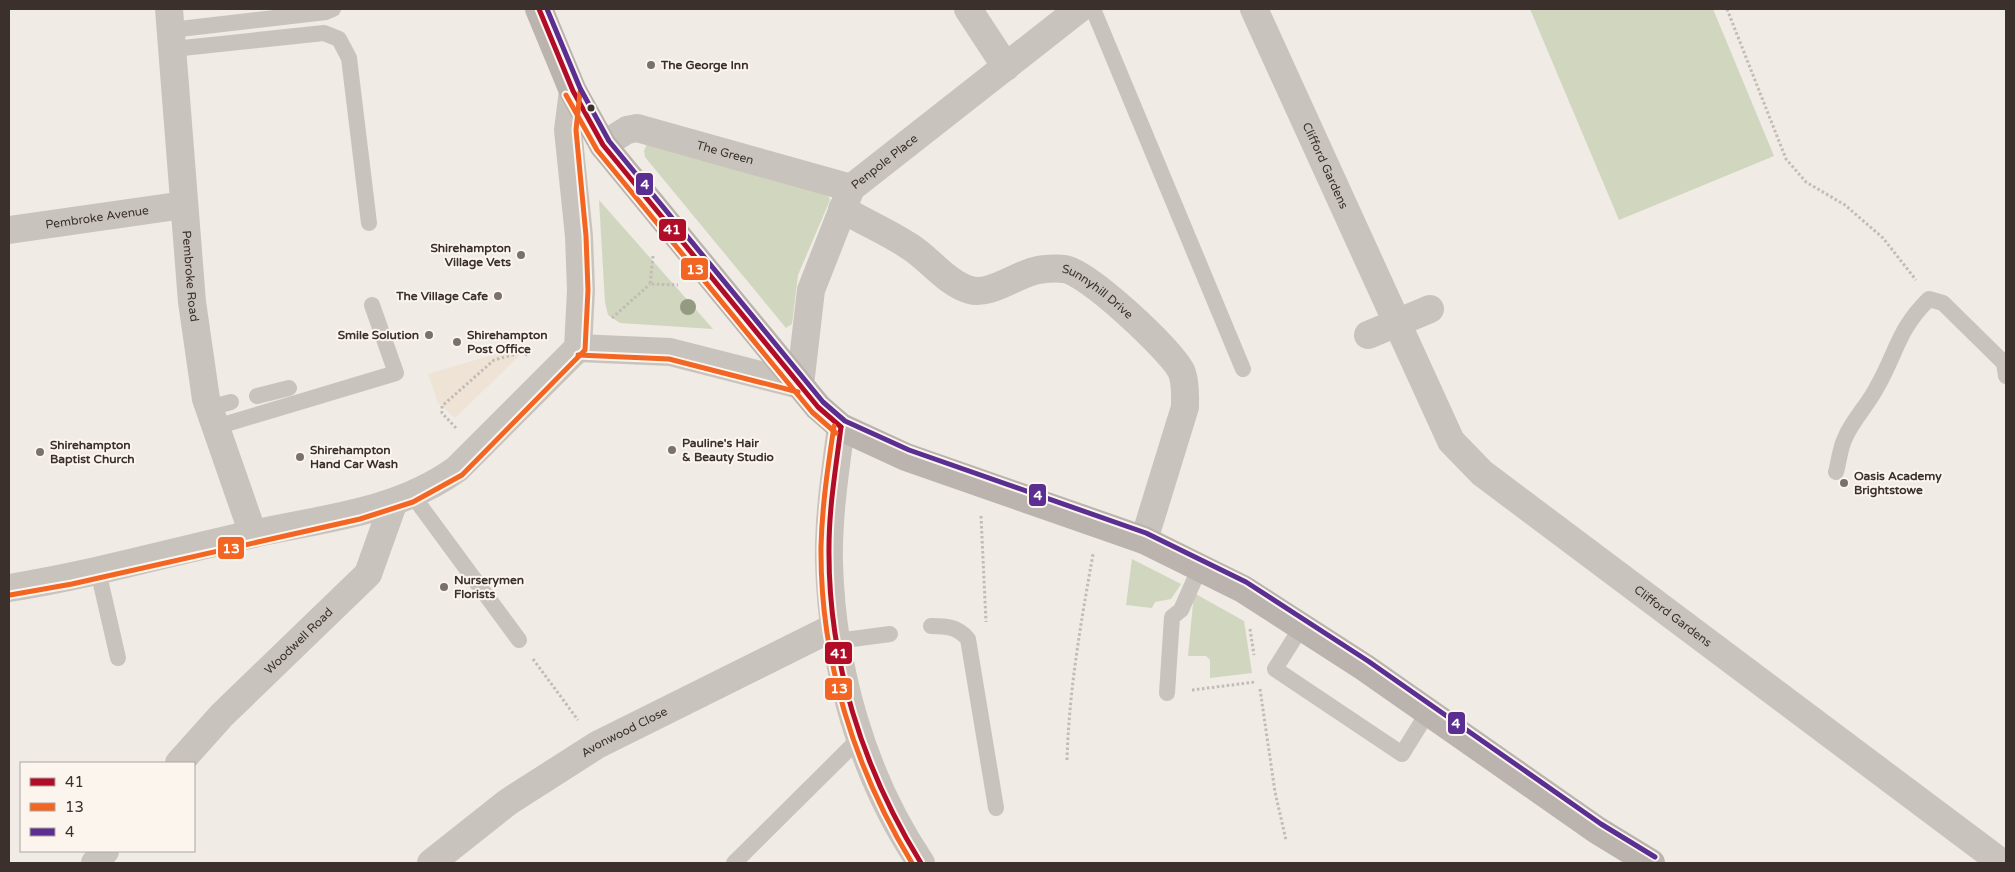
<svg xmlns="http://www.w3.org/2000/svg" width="2015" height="872" font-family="'Varela Round',sans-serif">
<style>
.green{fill:#d1d6bf}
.plaza{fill:#eee3d5}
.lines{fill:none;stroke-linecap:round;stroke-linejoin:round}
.path{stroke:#c2bbb6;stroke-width:3;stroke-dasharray:2.5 2.5;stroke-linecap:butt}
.service{stroke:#c9c3be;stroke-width:16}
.minor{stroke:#c9c3be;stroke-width:28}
.secondary{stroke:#bab3ae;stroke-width:28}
.bus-1-casing{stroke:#fbf5ee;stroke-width:9}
.bus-2-casing{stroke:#fbf5ee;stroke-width:9}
.bus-3-casing{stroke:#fbf5ee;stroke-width:9}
.bus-1{stroke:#b10d28;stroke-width:5}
.bus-2{stroke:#f26522;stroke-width:5}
.bus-3{stroke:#5b2e91;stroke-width:5}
.tree{fill:#959b80}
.poi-dot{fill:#7a716c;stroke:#fbf5ee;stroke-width:2}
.bus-dot{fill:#3b302b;stroke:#fbf5ee;stroke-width:2}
.labels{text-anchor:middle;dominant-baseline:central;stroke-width:4;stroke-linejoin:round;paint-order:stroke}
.poi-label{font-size:12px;font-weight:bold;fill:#3b302b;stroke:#fbf5ee;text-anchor:start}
.street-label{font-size:12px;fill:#3b302b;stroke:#fbf5ee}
.line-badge{stroke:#fbf5ee;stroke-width:2}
.badge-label{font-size:14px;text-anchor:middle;font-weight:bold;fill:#fff}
</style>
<rect width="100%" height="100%" fill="#f0ebe5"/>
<g class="green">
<polygon points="1530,9 1713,9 1774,156 1619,220"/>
<polygon points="648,141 827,193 830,200 798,275 792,324 786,328 645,157 644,151"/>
<polygon points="599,200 713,329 620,323 608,315 605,302"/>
<polygon points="1132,559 1181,584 1171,599 1155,602 1152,608 1126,605"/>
<polygon points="1194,593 1244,621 1252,673 1210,678 1210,660 1206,656 1188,656"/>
</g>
<polygon class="plaza" points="531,344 455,418 438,403 428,374"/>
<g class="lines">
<g class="path">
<polyline points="1727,9 1786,159 1806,182 1845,205 1883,238 1916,280"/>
<polyline points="653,256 650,284 678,285"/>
<polyline points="612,318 650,284"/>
<polyline points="456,428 442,413 442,406 494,360 523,352 528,356"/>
<polyline points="981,516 986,622"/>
<polyline points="1250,629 1254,655"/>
<polyline points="533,659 578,720"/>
<polyline points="1260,689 1275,792 1286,840"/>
<polyline points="1192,690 1255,682"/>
<path d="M1067,760C1069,690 1081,622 1093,554"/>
</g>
<g class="service">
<polyline points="1093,9 1243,369"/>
<polyline points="171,30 326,12 333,9"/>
<polyline points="173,49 324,33 339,39 349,58 369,223"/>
<polyline points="257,396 289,388"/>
<polyline points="209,408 231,402"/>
<polyline points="216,427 396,373 372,305"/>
<path d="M1836,472C1839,461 1840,448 1845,438C1853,419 1868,405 1877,387C1897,352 1898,329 1929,299L1943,303L2004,363L2006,376"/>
<polyline points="413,496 519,640"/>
<polyline points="98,571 118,658"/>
<path d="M931,626C947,626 958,627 968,639L996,808"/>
<polyline points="1302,626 1275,669 1402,754 1428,712"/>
<polyline points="837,641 890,634"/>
<polyline points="1167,693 1172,617 1181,610 1200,567"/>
<polyline points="734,863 861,737"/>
</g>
<g class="minor">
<path id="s1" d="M169,9L192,302L206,399L253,534"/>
<polyline points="968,9 1006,67"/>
<path id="s2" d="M1254,9L1451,441L1482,473L2002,863"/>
<path id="s3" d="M603,145L627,130L637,128L851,188"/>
<path id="s4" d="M842,209C864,222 888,232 909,246C930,259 946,283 970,290C990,296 1017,274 1038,270C1046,269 1056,268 1064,269C1084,269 1175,353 1182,373C1186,384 1185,396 1185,407L1144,540"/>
<path id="s5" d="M9,230L184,205"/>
<polyline points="1368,335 1430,309"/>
<path id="s6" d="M578,348L670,352L800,385L811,290L851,188L1079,9"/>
<path d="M841,427C835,472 828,518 829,563C832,667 862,776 921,863"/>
<path d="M9,588C91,575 171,552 253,534C324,518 396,513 457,469L578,348L581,290L579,236L568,130L573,91"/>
<path id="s7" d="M179,763L222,715L368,574L393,504"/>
<polyline points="95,863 105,851"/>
<path id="s8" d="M431,863L508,802L597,745L834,627"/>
</g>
<polyline class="secondary" points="539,9 573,91 603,145 818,407 841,427 906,457 1144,540 1243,589 1364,667 1597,830 1651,863"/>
<g class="bus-1-casing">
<g id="bus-1">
<polyline points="539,9 573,91 603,145 818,407 841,427"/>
<path d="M841,427C836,467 829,507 829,548C828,660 862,768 921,863"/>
</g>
</g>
<g class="bus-2-casing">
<g id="bus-2">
<polyline points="566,95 597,150 812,412 836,433"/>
<polyline points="578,355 669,359 798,392"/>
<path d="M834,426C828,466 822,506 821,547C820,659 854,768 912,863"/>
<polyline points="10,595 72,584 360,519 413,502 462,475 585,350 588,290 586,236 576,130 580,92"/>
</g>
</g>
<g class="bus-3-casing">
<polyline id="bus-3" points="547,9 580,88 609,141 823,402 845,421 909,450 1146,533 1246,582 1368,661 1601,824 1655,857"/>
</g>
<use href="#bus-1" class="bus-1"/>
<use href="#bus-2" class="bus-2"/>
<use href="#bus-3" class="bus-3"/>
</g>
<circle class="tree" cx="688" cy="307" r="8"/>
<g class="poi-dot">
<circle cx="651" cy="65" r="5"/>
<circle cx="521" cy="255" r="5"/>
<circle cx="498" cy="296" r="5"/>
<circle cx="429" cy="335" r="5"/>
<circle cx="457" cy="342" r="5"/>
<circle cx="672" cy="450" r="5"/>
<circle cx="40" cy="452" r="5"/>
<circle cx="300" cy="457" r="5"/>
<circle cx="1844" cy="483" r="5"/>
<circle cx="444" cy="587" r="5"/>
</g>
<circle class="bus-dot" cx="591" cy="108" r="4.5"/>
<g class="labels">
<g class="poi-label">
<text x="661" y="65">The George Inn</text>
<text x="511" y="248" text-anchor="end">Shirehampton<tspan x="511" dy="14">Village Vets</tspan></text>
<text x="488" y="296" text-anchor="end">The Village Cafe</text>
<text x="419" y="335" text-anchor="end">Smile Solution</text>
<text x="467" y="335">Shirehampton<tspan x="467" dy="14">Post Office</tspan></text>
<text x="682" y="443">Pauline's Hair<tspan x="682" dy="14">&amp; Beauty Studio</tspan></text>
<text x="50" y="445">Shirehampton<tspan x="50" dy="14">Baptist Church</tspan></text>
<text x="310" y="450">Shirehampton<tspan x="310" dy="14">Hand Car Wash</tspan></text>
<text x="1854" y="476">Oasis Academy<tspan x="1854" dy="14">Brightstowe</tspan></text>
<text x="454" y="580">Nurserymen<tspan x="454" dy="14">Florists</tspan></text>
</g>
<g class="street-label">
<text stroke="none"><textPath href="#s3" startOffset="130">The Green</textPath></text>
<text stroke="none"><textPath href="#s6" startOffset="474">Penpole Place</textPath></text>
<text stroke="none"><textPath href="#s2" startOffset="172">Clifford Gardens</textPath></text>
<text stroke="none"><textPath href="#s5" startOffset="89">Pembroke Avenue</textPath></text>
<text stroke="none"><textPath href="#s1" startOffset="268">Pembroke Road</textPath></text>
<text stroke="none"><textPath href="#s4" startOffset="291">Sunnyhill Drive</textPath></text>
<text stroke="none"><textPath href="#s2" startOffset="758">Clifford Gardens</textPath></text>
<text stroke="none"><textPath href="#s7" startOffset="171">Woodwell Road</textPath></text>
<text stroke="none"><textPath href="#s8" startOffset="234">Avonwood Close</textPath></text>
</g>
</g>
<g class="line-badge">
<rect x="635" y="172" width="19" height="24" rx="5" fill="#5b2e91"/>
<rect x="658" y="218" width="29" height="24" rx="5" fill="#b10d28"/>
<rect x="680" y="257" width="29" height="24" rx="5" fill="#f26522"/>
<rect x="1028" y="483" width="19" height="24" rx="5" fill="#5b2e91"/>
<rect x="217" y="536" width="28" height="24" rx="5" fill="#f26522"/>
<rect x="824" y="641" width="29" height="24" rx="5" fill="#b10d28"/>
<rect x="824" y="677" width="29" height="24" rx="5" fill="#f26522"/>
<rect x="1447" y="711" width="19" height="24" rx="5" fill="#5b2e91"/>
</g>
<g class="badge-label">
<text x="645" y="189">4</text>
<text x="672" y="234">41</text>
<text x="695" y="274">13</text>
<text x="1038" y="500">4</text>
<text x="231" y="553">13</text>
<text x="839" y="658">41</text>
<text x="839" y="693">13</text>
<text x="1456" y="728">4</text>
</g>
<rect width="2015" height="872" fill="none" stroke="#3b302b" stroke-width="20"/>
<rect x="20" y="762" width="175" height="90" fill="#fbf5ee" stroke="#aea6a0"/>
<rect x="30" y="778" width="25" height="8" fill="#b10d28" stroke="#aea6a0"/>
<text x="65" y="787" font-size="15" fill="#3b302b">41</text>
<rect x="30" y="803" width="25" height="8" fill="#f26522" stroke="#aea6a0"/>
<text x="65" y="812" font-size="15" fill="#3b302b">13</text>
<rect x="30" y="828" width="25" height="8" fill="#5b2e91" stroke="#aea6a0"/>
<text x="65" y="837" font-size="15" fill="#3b302b">4</text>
</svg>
